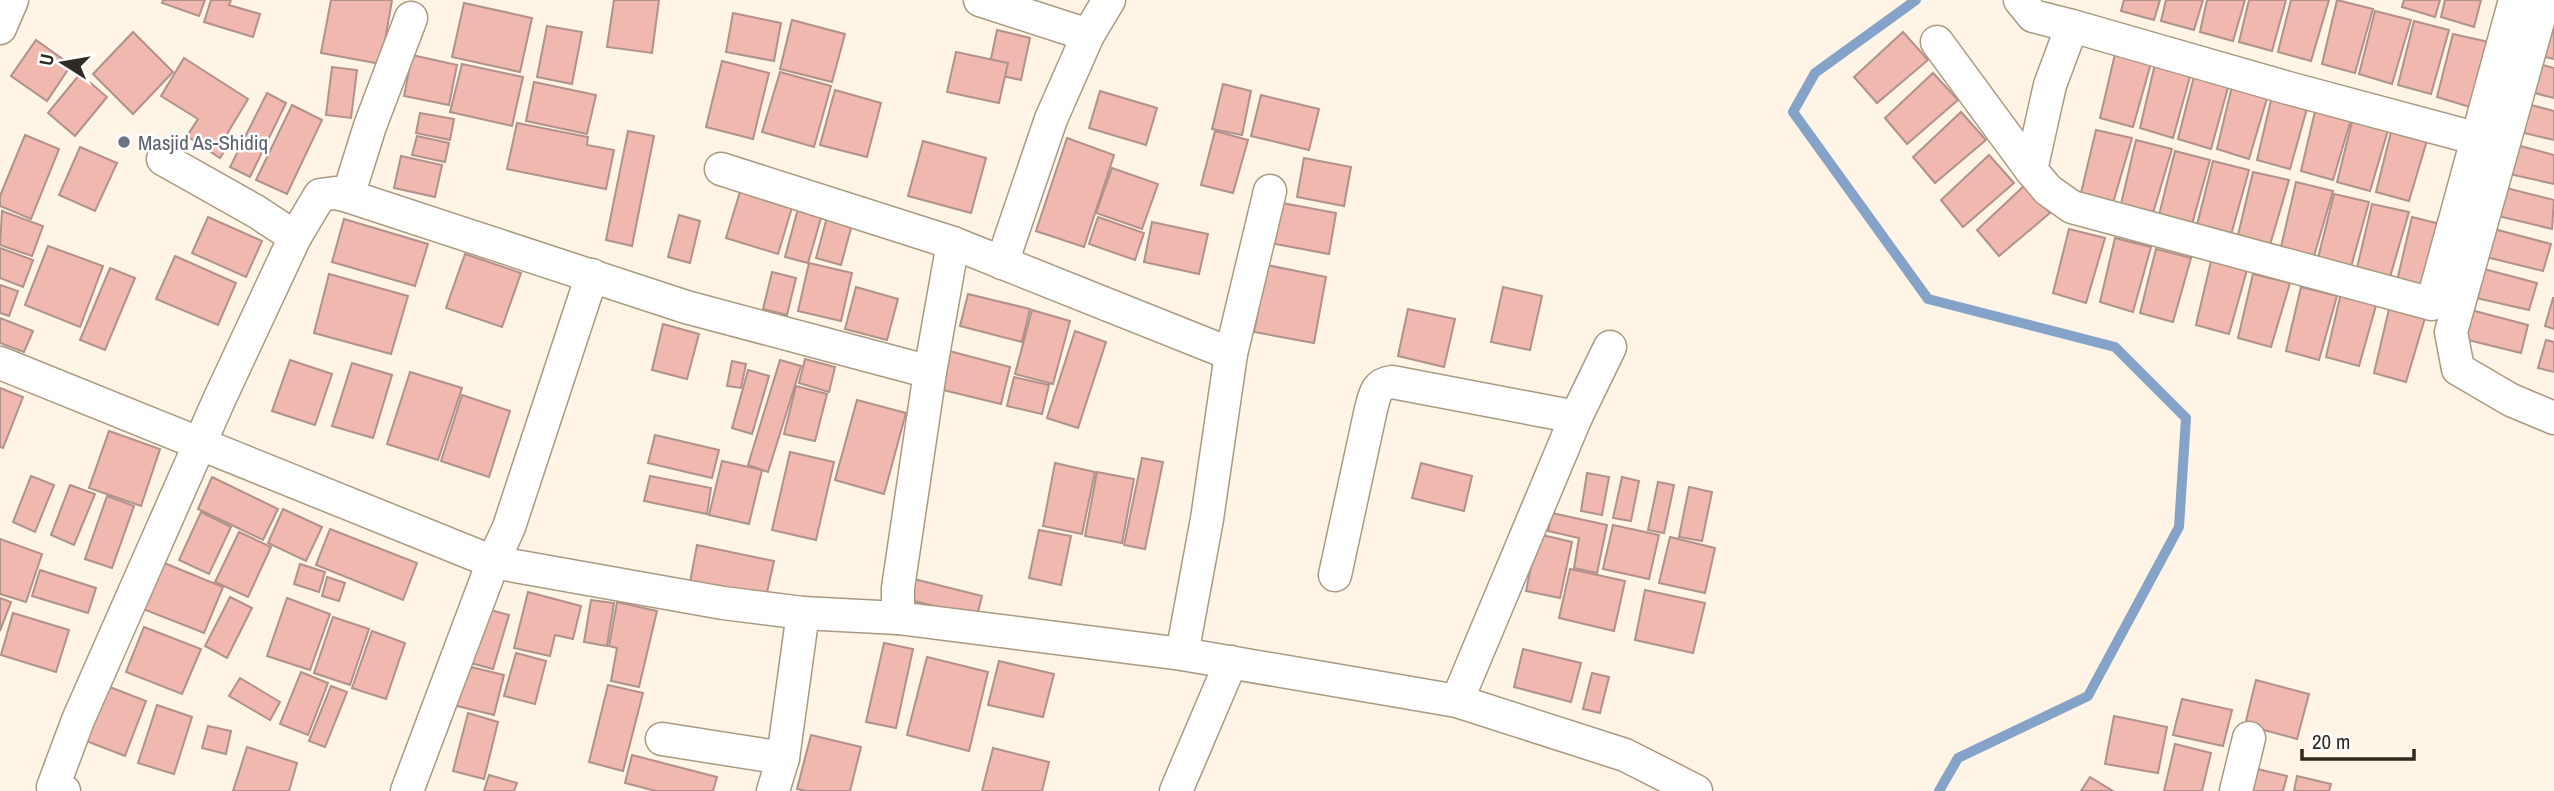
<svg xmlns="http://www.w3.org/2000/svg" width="2554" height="791" font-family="'Archivo Narrow',sans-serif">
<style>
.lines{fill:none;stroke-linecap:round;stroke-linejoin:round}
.stream{stroke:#85a2c9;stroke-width:10}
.building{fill:#f0b8af;stroke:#b1918c;stroke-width:2}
.street-casing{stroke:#aa9981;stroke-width:35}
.street{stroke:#fff;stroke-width:32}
.worship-dot{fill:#6b7280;stroke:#fff;stroke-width:2.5}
.labels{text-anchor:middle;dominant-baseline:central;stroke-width:5;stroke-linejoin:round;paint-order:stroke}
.worship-label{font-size:21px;fill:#5b616d;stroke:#fff;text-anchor:start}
</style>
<rect width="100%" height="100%" fill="#fff4e5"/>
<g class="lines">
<polyline class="stream" points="1916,0 1815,73 1793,112 1928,299 2115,347 2186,418 2179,527 2088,696 1958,758 1939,791"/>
</g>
<g class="building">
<polygon points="163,0 205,0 199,16 162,3"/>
<polygon points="211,0 231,0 229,5 260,14 253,37 204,22"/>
<polygon points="331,0 392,0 381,64 321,53"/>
<polygon points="614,0 659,0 652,53 607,47"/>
<polygon points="2124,0 2160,0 2154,20 2121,11"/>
<polygon points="2166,0 2203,0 2194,30 2161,21"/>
<polygon points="2207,0 2245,0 2233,41 2200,32"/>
<polygon points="2249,0 2286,0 2272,51 2239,42"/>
<polygon points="2291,0 2329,0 2311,61 2278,52"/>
<polygon points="2337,0 2373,9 2355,73 2322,64"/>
<polygon points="2404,0 2440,0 2435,17 2402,7"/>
<polygon points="2445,0 2481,0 2474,27 2441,17"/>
<polygon points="464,3 532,18 520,72 452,57"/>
<polygon points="2375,11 2411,20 2392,84 2359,74"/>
<polygon points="733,13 781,23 774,61 726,52"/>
<polygon points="792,20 845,34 832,82 780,69"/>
<polygon points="2414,21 2449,30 2431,94 2398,85"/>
<polygon points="547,26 582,32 572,84 537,77"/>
<polygon points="2544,26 2554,29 2554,59 2537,55"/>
<polygon points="997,30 1030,38 1021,80 988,73"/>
<polygon points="133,32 173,72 133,114 93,74"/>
<polygon points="1903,32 1928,60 1877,103 1854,77"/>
<polygon points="2453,34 2489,42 2470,107 2437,97"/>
<polygon points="36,40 71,65 47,101 11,76"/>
<polygon points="956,52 1008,63 999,103 947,92"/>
<polygon points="2115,54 2151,63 2133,127 2100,118"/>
<polygon points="412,55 457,65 449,105 404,96"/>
<polygon points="184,58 248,99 227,134 233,137 220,158 187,136 198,119 161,96"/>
<polygon points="722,61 769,73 753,139 706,127"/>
<polygon points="2535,63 2554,68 2554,98 2527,91"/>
<polygon points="462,64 523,77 512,126 450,112"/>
<polygon points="2155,64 2191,73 2173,138 2140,128"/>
<polygon points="332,67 357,70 351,118 326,115"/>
<polygon points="780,72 831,86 814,147 762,132"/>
<polygon points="1933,73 1958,100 1907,144 1885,118"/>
<polygon points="80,74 107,97 75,136 48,113"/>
<polygon points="2194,76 2229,84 2211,149 2178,139"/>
<polygon points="534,82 596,95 587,134 526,121"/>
<polygon points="1223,84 1251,91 1242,135 1212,129"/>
<polygon points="2232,86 2268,95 2249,159 2217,149"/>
<polygon points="835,90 881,103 867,157 820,145"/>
<polygon points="1100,91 1157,108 1146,145 1089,128"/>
<polygon points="267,93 286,103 250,177 230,167"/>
<polygon points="1261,95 1319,109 1309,150 1251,136"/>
<polygon points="2272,96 2308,105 2290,169 2257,160"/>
<polygon points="2523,103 2554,111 2554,140 2516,131"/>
<polygon points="292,105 322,120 287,194 256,180"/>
<polygon points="2316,107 2352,116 2333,180 2301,171"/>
<polygon points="1961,112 1986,140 1935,183 1913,157"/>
<polygon points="420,113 454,119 450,140 416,133"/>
<polygon points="2353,118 2389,127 2370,191 2337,182"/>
<polygon points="517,123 588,137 587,145 614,150 606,189 507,169"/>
<polygon points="2392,128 2428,137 2409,201 2376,192"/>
<polygon points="2096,130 2132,138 2113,203 2081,193"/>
<polygon points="628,131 654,136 632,246 606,240"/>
<polygon points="1215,131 1248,140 1233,193 1201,185"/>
<polygon points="25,135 59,149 31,219 0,206 0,196"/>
<polygon points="417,136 449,143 445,162 412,155"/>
<polygon points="1067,138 1114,155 1084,247 1036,231"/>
<polygon points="2136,140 2172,149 2153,213 2121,204"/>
<polygon points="923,141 986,158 971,213 908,196"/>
<polygon points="2513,144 2554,155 2554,184 2505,173"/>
<polygon points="80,147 117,163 95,211 59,195"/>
<polygon points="2175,151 2210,160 2192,224 2159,215"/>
<polygon points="1989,155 2014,183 1963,227 1941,200"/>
<polygon points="401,156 442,165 435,197 394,188"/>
<polygon points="1304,158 1351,167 1344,206 1297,197"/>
<polygon points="2213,161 2249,170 2231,235 2197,225"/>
<polygon points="1112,168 1158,184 1142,229 1096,213"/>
<polygon points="2253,172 2289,180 2270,245 2238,235"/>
<polygon points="2296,182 2333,191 2314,256 2281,247"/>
<polygon points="742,185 794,201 778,254 726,238"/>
<polygon points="2025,185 2050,213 1999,256 1977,230"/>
<polygon points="2502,187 2554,200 2552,229 2494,215"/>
<polygon points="2334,194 2369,202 2351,267 2318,258"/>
<polygon points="1277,202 1336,213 1329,254 1270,243"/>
<polygon points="2372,204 2409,212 2390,277 2357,268"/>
<polygon points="799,205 823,211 808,263 785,257"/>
<polygon points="829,210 854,217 841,265 816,258"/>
<polygon points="2,211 43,226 32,256 0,245"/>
<polygon points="679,215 700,221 690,263 668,257"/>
<polygon points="208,217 262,241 246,277 192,253"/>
<polygon points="1098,217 1144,233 1135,260 1089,244"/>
<polygon points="2412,217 2448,226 2429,289 2397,281"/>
<polygon points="344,219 428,244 415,286 332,262"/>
<polygon points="1152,222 1208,234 1199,274 1144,262"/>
<polygon points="2069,229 2105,238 2086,303 2053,293"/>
<polygon points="2494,229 2551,244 2543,271 2486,257"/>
<polygon points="2115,238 2151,247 2133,312 2100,302"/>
<polygon points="48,246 103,266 80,327 25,305"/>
<polygon points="0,248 33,260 23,287 0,278"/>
<polygon points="2156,249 2191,258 2173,322 2140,313"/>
<polygon points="465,254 521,273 502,327 446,308"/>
<polygon points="175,256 236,283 218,325 156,299"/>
<polygon points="2211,261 2247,270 2229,334 2196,325"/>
<polygon points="809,263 852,273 841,321 798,311"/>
<polygon points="1267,265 1326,277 1314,343 1254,332"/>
<polygon points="110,268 135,278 105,350 80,340"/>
<polygon points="2480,268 2537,283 2529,310 2472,297"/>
<polygon points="772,272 796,278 787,315 763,309"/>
<polygon points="329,274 408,296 391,354 314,333"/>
<polygon points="2253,274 2290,283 2271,347 2238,338"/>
<polygon points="0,285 18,291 9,316 0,313"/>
<polygon points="856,287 898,299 887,340 845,329"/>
<polygon points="1503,287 1542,296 1530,350 1491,342"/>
<polygon points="2301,287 2337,296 2319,360 2286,351"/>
<polygon points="2341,293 2377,302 2359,366 2326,357"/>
<polygon points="968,294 1030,309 1022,342 960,326"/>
<polygon points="2553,298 2554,298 2554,329 2545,326"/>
<polygon points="1408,309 1455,319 1444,367 1398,356"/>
<polygon points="2389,309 2425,318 2406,382 2374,373"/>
<polygon points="1032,310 1070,321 1053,384 1015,374"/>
<polygon points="2471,310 2528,325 2521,353 2464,339"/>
<polygon points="0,318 33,331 24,352 0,343"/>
<polygon points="663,324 699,334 687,379 652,370"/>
<polygon points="1075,331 1106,342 1078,428 1047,418"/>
<polygon points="2546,340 2554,342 2554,372 2538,368"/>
<polygon points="949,351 1010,367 1001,404 939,389"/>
<polygon points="805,359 835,367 829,392 799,383"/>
<polygon points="290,360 332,374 315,425 272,411"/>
<polygon points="780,360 801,366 768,472 748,465"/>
<polygon points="732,361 746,364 741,388 727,386"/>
<polygon points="352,363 392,375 373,438 332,426"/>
<polygon points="748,370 769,376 752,434 732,428"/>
<polygon points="410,372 462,388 438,460 387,444"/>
<polygon points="1014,377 1049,385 1042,414 1007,406"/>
<polygon points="796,386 827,394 815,441 784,434"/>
<polygon points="0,388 23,397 3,448 0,447"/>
<polygon points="462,395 510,411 489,477 441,461"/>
<polygon points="857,400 906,413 884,494 835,480"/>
<polygon points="109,431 160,449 141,506 89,488"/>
<polygon points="655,435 719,450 712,478 648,463"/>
<polygon points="790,452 834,462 816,540 772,530"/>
<polygon points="1142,458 1163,462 1145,549 1124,545"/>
<polygon points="722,461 762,470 749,524 709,515"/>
<polygon points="1055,463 1095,472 1082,534 1043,526"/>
<polygon points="1421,463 1472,476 1464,511 1412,498"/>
<polygon points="1097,472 1134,479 1122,543 1085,536"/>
<polygon points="1587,473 1609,477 1602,515 1581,511"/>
<polygon points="31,476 54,485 35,532 13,522"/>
<polygon points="650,476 711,488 707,514 644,501"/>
<polygon points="212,477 278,509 263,540 198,509"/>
<polygon points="1622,477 1639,481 1631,521 1613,518"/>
<polygon points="1658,482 1674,485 1664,533 1648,530"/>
<polygon points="70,485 95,494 74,545 51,535"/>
<polygon points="1689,487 1712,492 1702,541 1679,537"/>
<polygon points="107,496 134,506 112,568 85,559"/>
<polygon points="283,509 322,527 306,561 268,543"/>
<polygon points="201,512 231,527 209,574 179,560"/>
<polygon points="1552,513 1607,525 1597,573 1574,568 1579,538 1548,531"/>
<polygon points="1613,525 1659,535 1649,579 1603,569"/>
<polygon points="330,529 417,563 403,600 316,565"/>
<polygon points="1039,530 1071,536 1061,585 1029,578"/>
<polygon points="239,532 271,547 248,597 215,582"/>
<polygon points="1538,534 1572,542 1560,598 1526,591"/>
<polygon points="1670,537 1715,548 1705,593 1659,583"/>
<polygon points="0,539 42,554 26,602 0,594"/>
<polygon points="697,545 774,561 766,597 690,582"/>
<polygon points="157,560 223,587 204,633 138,607"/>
<polygon points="300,564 325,572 319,592 294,584"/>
<polygon points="1570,569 1625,581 1614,631 1559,618"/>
<polygon points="40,570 96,588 88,613 32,596"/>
<polygon points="327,577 345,583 339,601 322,596"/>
<polygon points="914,579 982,596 977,616 909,600"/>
<polygon points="1645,590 1705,603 1693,653 1635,640"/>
<polygon points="528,592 581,606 573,639 555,635 550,656 514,648"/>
<polygon points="230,597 252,608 227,658 205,646"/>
<polygon points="0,598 11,602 0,631"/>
<polygon points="287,598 330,614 310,670 267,656"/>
<polygon points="591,600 614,603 607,646 584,642"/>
<polygon points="617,602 657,611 639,687 611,681 617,648 609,646"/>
<polygon points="483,608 509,615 493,669 467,662"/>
<polygon points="13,613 69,630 56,672 1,655"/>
<polygon points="333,617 369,629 350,685 314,673"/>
<polygon points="144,627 201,649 182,694 126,672"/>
<polygon points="372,631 405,643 386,699 352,688"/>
<polygon points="884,643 913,649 896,728 866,722"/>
<polygon points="1523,649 1581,663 1571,702 1514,687"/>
<polygon points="516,653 546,661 535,704 504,696"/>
<polygon points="927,657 988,672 969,751 907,735"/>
<polygon points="999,661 1054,674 1043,717 988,705"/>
<polygon points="463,665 504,675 494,715 453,705"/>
<polygon points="301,672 328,683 308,735 280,724"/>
<polygon points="1592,673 1609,677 1600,713 1583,709"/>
<polygon points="240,678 280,702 270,720 229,696"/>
<polygon points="2256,680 2309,694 2297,739 2245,725"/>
<polygon points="102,684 146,701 125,756 81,739"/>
<polygon points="608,685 643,693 623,771 589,762"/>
<polygon points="331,686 347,692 325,747 309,741"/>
<polygon points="2182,699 2232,710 2223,746 2173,735"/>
<polygon points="157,705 192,717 174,774 138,763"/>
<polygon points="468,713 498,722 484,779 453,771"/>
<polygon points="2114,716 2167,727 2158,773 2105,764"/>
<polygon points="208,726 231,731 226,754 202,748"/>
<polygon points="811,735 861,747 850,791 806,791 797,789"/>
<polygon points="2175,744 2211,753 2202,791 2164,791"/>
<polygon points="247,747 297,763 289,791 233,791"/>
<polygon points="993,748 1049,762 1042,791 982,791"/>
<polygon points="632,755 717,777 713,791 656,791 625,783"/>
<polygon points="2249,767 2287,776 2283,791 2243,791"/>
<polygon points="489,775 517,783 514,791 484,791"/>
<polygon points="2297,776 2331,784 2329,791 2294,791"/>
<polygon points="2090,777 2113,791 2081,791"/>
</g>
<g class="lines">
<g class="street-casing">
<g id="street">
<polyline points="980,0 1088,35 1051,119 1002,263"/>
<polyline points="2020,0 2033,16 2072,26 2050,85 2031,170 2048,190 2072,207 2432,304 2515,0"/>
<polyline points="2544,0 2451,332 2458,369 2511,400 2554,418"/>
<polyline points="2072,26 2288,88 2497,144"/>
<polyline points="0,28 12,0"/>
<polyline points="1088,35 1109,0"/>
<polyline points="1937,42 2031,170"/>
<polyline points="163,159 257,212 295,237"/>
<polyline points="721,169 953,243 1231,354"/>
<polyline points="348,196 370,126 411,18"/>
<polyline points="0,363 493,562 723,603 803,613 898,618 1182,654 1457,701 1625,755 1696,791"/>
<polyline points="930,372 953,243"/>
<path d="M1335,575L1371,409C1375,394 1376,384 1392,382L1576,417"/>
<polyline points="1182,654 1207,519 1231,354 1270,191"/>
<polyline points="1457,701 1576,417 1610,347"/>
<polyline points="662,739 783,758 803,613"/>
<polyline points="64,791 53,787 78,720 219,400 295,237 320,195 335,193 348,196 686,307 930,372 898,588 898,618"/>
<polyline points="407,791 493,562 509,527 592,275"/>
<polyline points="773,791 783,758"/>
<polyline points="1176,791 1231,662"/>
<polyline points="2236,791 2249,738"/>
</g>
</g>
<use href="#street" class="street"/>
</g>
<circle class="worship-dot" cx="124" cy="142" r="7"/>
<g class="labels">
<g class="worship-label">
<text x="138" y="142">Masjid As-Shidiq</text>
</g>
</g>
<g transform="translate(63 63) rotate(281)" stroke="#ffffff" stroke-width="5" paint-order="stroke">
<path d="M0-5L12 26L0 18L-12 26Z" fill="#302920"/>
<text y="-10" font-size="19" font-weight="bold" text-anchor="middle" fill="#302920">U</text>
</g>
<path d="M2302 749v10h112v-10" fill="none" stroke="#302920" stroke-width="3.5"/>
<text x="2312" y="749" font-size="21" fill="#302920" stroke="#ffffff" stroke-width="5" paint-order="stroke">20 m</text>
</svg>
